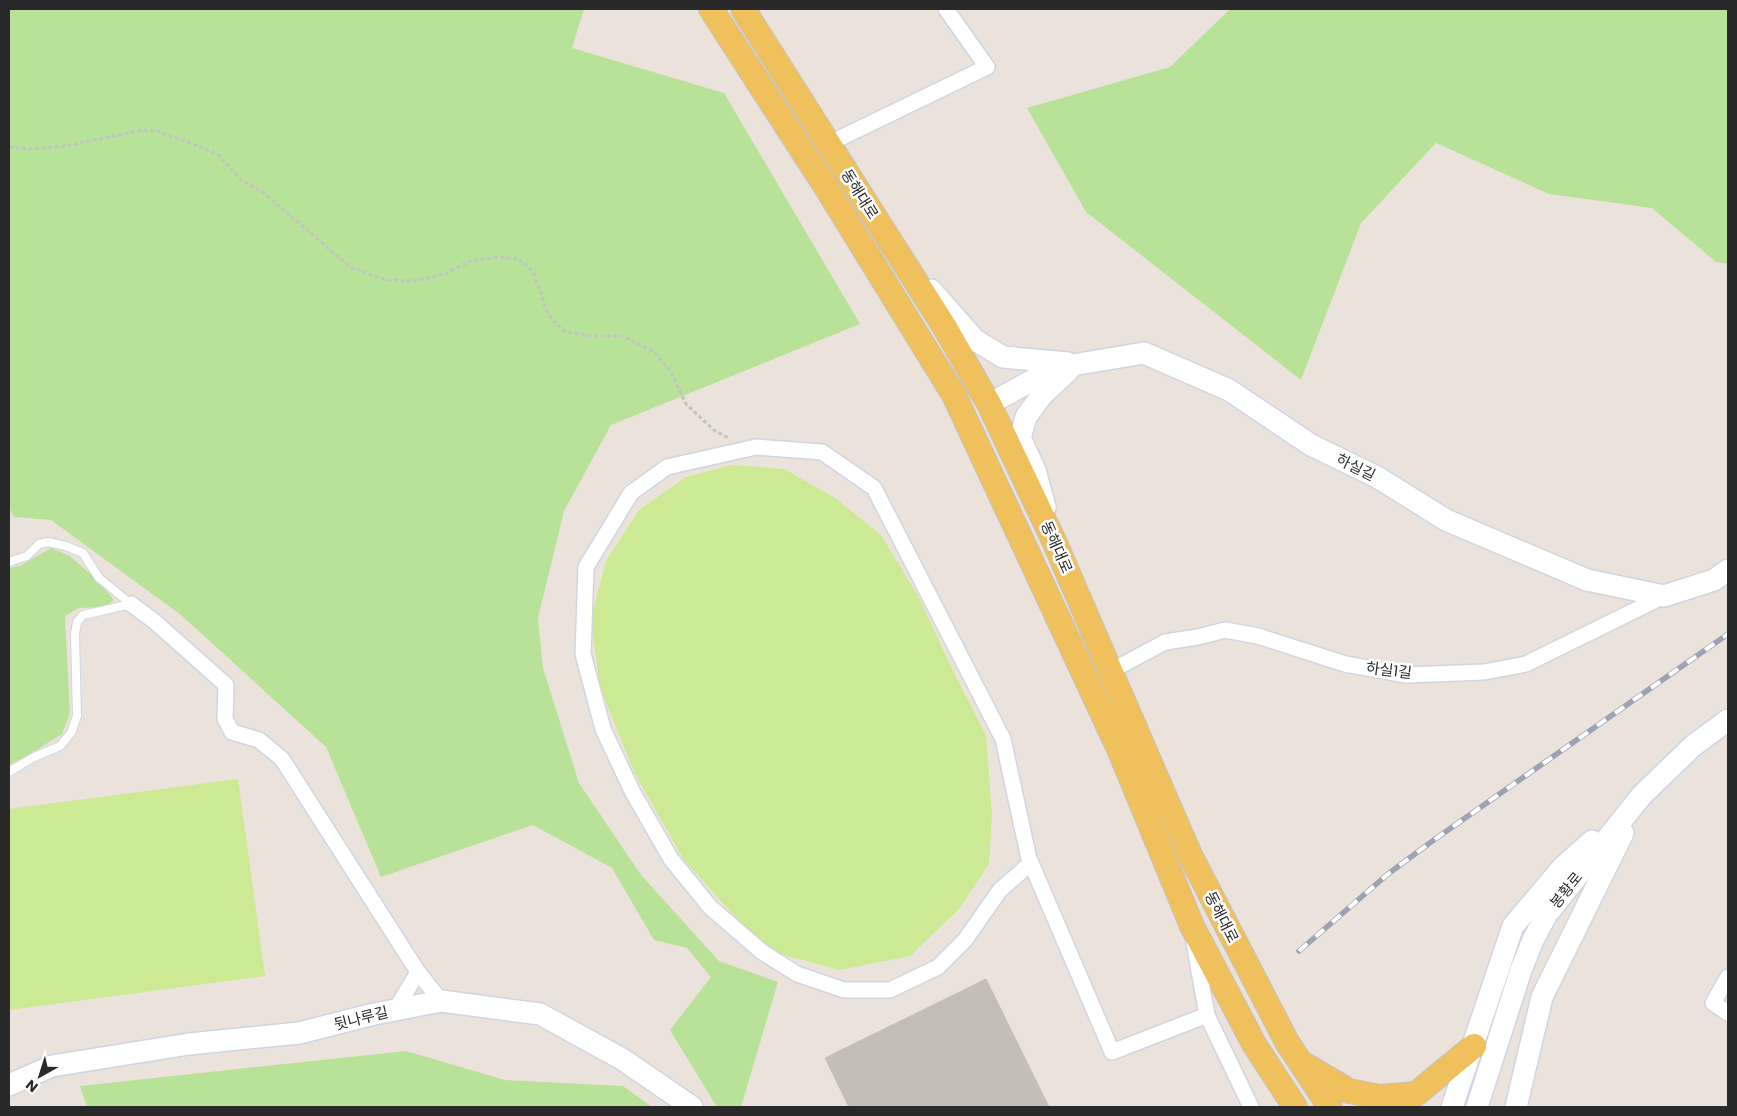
<svg xmlns="http://www.w3.org/2000/svg" width="1737" height="1116" font-family="Poppins,'Noto Sans KR',sans-serif">
<style>
.green{fill:#b7e298}
.pitch{fill:#cce993}
.building{fill:#c4beb7;stroke:#c7bfb5}
.lines{fill:none;stroke-linecap:round;stroke-linejoin:round}
.lane-casing{stroke:#d0d5e2;stroke-width:10}
.street-casing{stroke:#d0d5e2;stroke-width:18}
.secondary-casing{stroke:#d0d5e2;stroke-width:24}
.primary-casing{stroke:#c3c3c3;stroke-width:26}
.path{stroke:#c3c3c3;stroke-width:3;stroke-dasharray:4 2.5;stroke-linecap:butt}
.lane{stroke:#fff;stroke-width:8}
.street{stroke:#fff;stroke-width:15}
.secondary{stroke:#fff;stroke-width:21}
.primary{stroke:#efc05c;stroke-width:24}
.rail-casing{stroke:#9ea3b3;stroke-width:5.5}
.rail{stroke:#fff;stroke-width:4;stroke-dasharray:11;stroke-linecap:butt}
.labels{text-anchor:middle;dominant-baseline:central;stroke-width:5;stroke-linejoin:round;paint-order:stroke}
.street-label{font-size:15px;fill:#292929;stroke:#fff}
</style>
<rect width="100%" height="100%" fill="#ebe3db"/>
<g class="green">
<polygon points="9,9 584,9 572,48 724,93 860,324 611,425 564,511 538,618 543,668 579,783 641,875 719,961 778,982 741,1107 717,1107 670,1030 711,977 687,948 654,940 612,868 533,825 381,877 326,747 181,615 51,520 14,517 9,508"/>
<polygon points="1230,9 1728,9 1728,264 1716,262 1652,208 1549,194 1436,143 1361,223 1301,380 1086,212 1027,108 1170,67"/>
<polygon points="51,548 70,556 96,579 114,600 104,607 79,608 65,616 70,713 62,734 30,754 9,765 9,568 20,566"/>
<polygon points="406,1051 505,1080 623,1086 652,1107 87,1107 80,1086"/>
</g>
<g class="pitch">
<polygon points="731,465 784,469 835,498 881,535 918,596 957,679 986,735 992,815 989,864 959,909 910,956 839,970 773,952 740,922 684,860 634,772 600,687 591,619 606,561 639,510 686,477"/>
<polygon points="238,779 265,976 9,1010 9,809"/>
</g>
<polygon class="building" points="986,979 1049,1107 849,1107 825,1058"/>
<g class="lines">
<g class="lane-casing">
<g id="lane">
<polyline points="9,562 27,556 39,544 48,542 66,546 83,553 99,578 131,604"/>
<polyline points="9,772 32,758 60,746 71,733 77,716 75,634 77,622 83,615 131,604"/>
</g>
</g>
<g class="street-casing">
<g id="street">
<polyline points="828,144 987,67 946,9"/>
<polyline points="131,604 154,621 226,685 225,719 232,732 259,740 282,759 418,972"/>
<polyline points="1111,671 1165,642 1198,637 1225,630 1258,636 1345,664 1406,675 1484,672 1526,664 1664,596"/>
<polyline points="1031,863 1000,890 965,940 938,967 890,990 844,990 797,974 762,952 710,907 671,859 632,791 603,729 583,654 586,567 631,493 667,467 756,447 822,452 874,488 1003,739 1029,859 1031,863 1112,1052 1207,1015 1194,943"/>
<polyline points="1728,977 1713,1003 1728,1013"/>
<polyline points="396,1009 418,972 441,1001"/>
<polyline points="1207,1015 1251,1107"/>
</g>
</g>
<g class="secondary-casing">
<g id="secondary">
<polyline points="931,290 975,340 1003,357 1068,363"/>
<polyline points="989,404 1055,368 1144,353 1229,390 1311,445 1377,477 1446,520 1587,580 1664,596 1714,580 1728,570"/>
<polyline points="1045,507 1035,470 1020,438 1026,417 1042,395 1069,370"/>
<polyline points="9,1085 52,1066 189,1044 299,1033 374,1014 441,1001 540,1014 622,1059 692,1107"/>
<polyline points="1452,1107 1513,926 1562,868 1592,841"/>
<polyline points="1477,1107 1521,970 1533,940 1547,914 1642,795 1694,745 1728,720"/>
<polyline points="1516,1107 1542,997 1623,833"/>
</g>
</g>
<g class="primary-casing">
<g id="primary">
<polyline points="711,9 826,187 954,395 1119,749 1192,926 1254,1044 1295,1107"/>
<polyline points="743,9 944,326 989,404 1054,541 1190,855 1287,1042 1330,1107"/>
<polyline points="1305,1065 1349,1091 1380,1097 1416,1094 1474,1046"/>
</g>
</g>
<polyline class="path" points="9,147 31,149 65,146 142,130 157,131 188,142 217,154 241,180 264,193 350,267 386,280 414,281 445,274 470,261 500,257 519,259 533,272 541,293 546,310 554,322 564,331 588,336 623,336 654,352 671,372 686,404 715,431 729,438"/>
<use href="#lane" class="lane"/>
<use href="#street" class="street"/>
<use href="#secondary" class="secondary"/>
<use href="#primary" class="primary"/>
<g class="rail-casing">
<polyline id="rail" points="1299,951 1388,874 1431,842 1728,634"/>
</g>
<use href="#rail" class="rail"/>
</g>
<g class="labels">
<g class="street-label">
<text transform="translate(860 194) rotate(58)">동해대로</text>
<text transform="translate(1356 467) rotate(26)">하실길</text>
<text transform="translate(1057 547) rotate(66)">동해대로</text>
<text transform="translate(1389 670) rotate(7)">하실1길</text>
<text transform="translate(1566 890) rotate(-51)">봉황로</text>
<text transform="translate(1222 917) rotate(63)">동해대로</text>
<text transform="translate(361 1018) rotate(-14)">뒷나루길</text>
</g>
</g>
<rect width="1737" height="1116" fill="none" stroke="#292929" stroke-width="20"/>
<g transform="translate(40 1076) rotate(219)" stroke="#ffffff" stroke-width="4" paint-order="stroke">
<path d="M0-4L9 19L0 12L-9 19Z" fill="#292929"/>
<text y="-8" font-size="14" font-weight="bold" text-anchor="middle" fill="#292929">N</text>
</g>
</svg>
